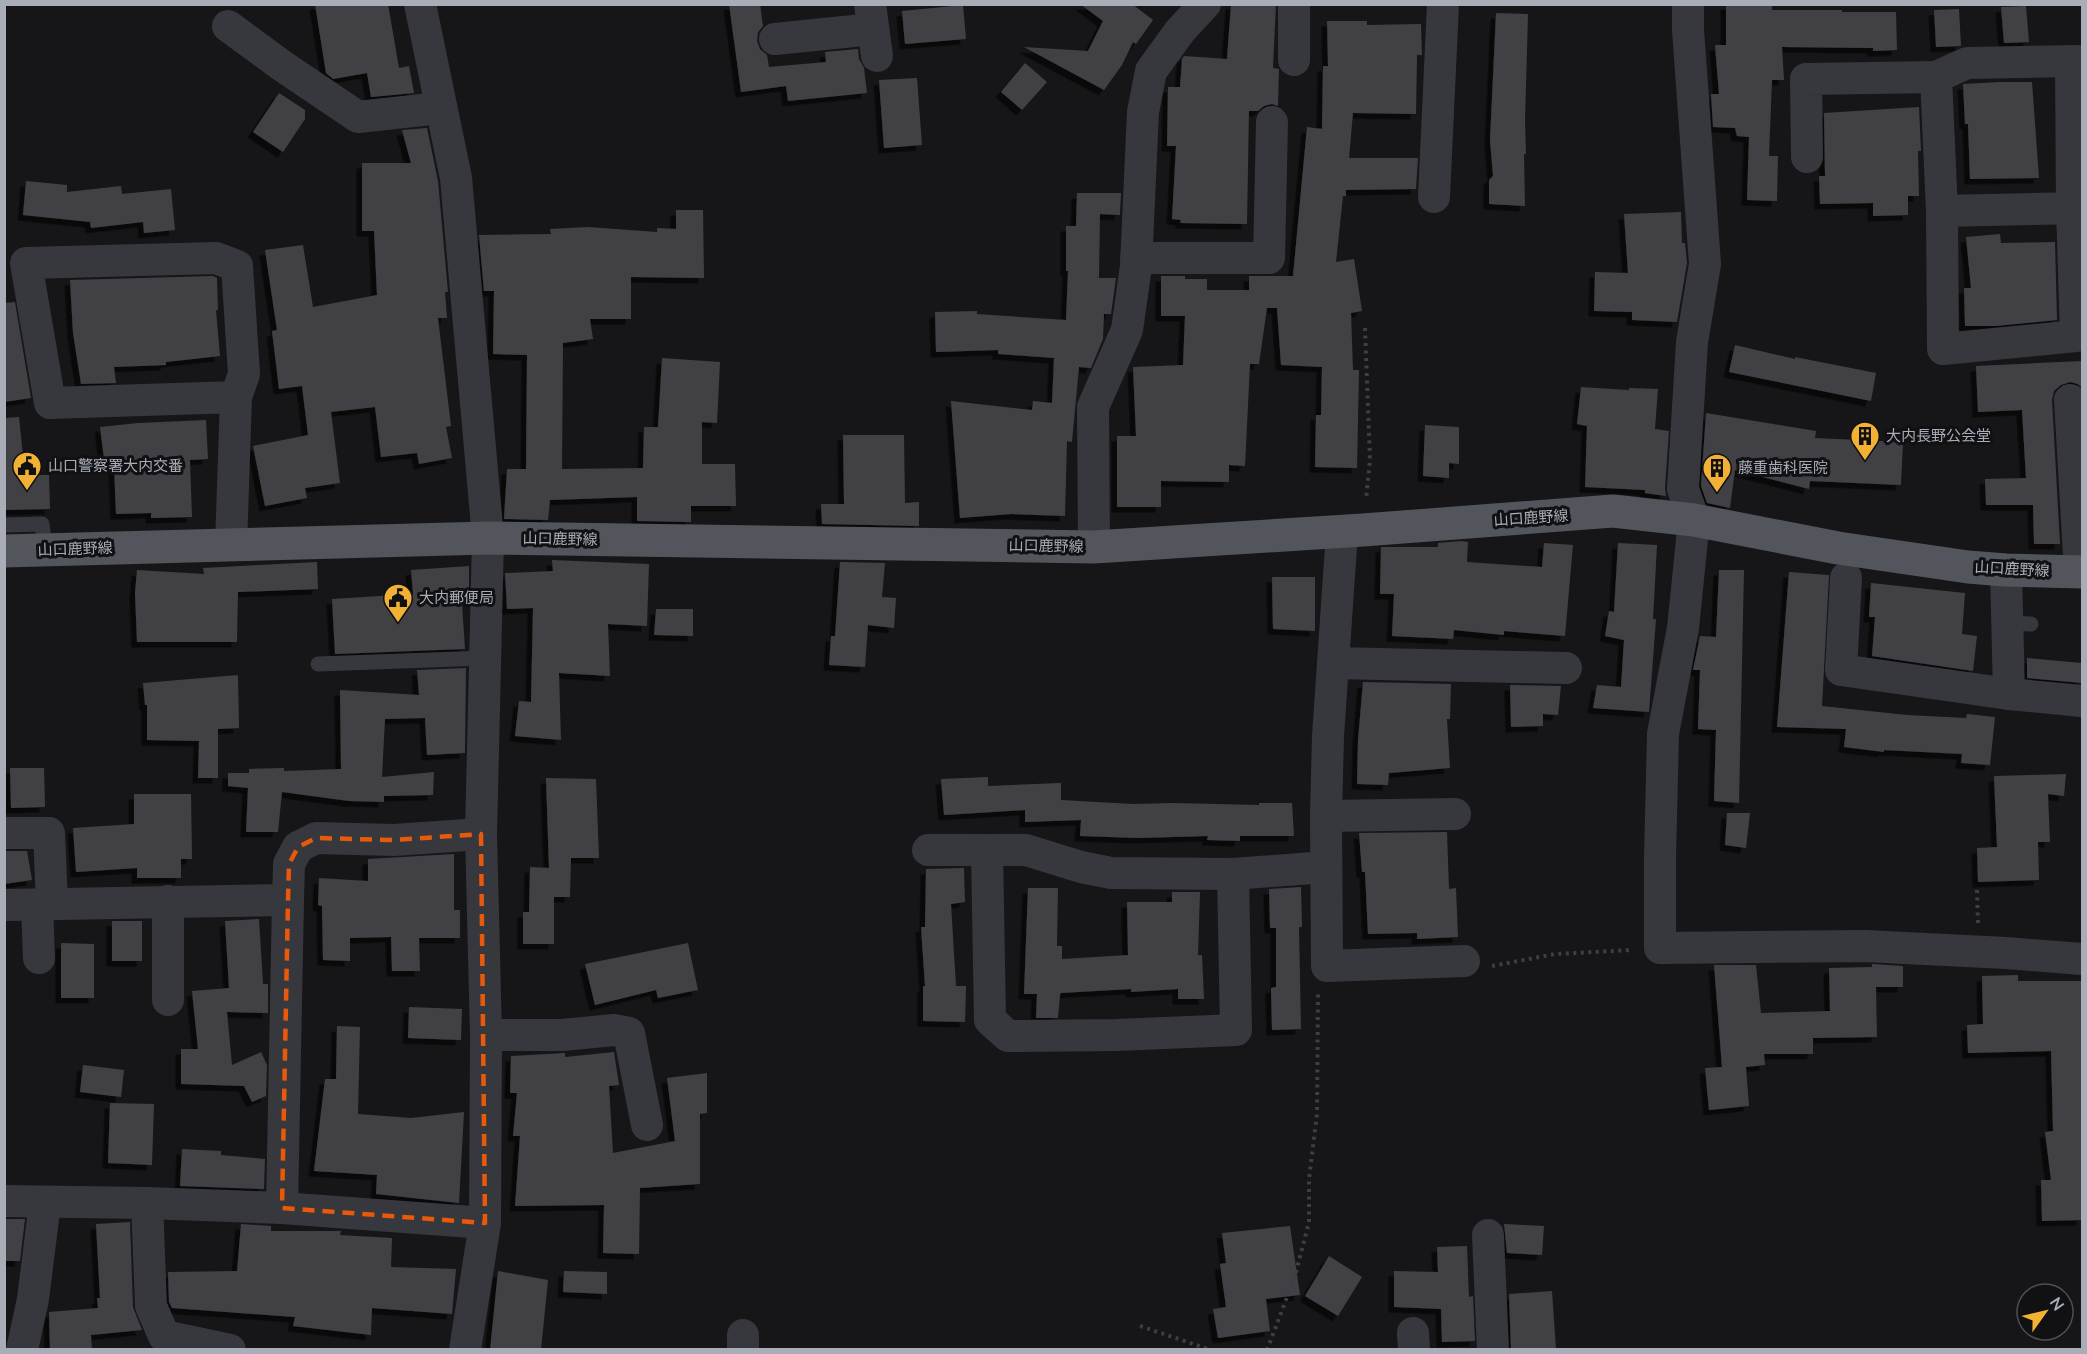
<svg xmlns="http://www.w3.org/2000/svg" width="2087" height="1354" font-family="'Nunito Sans','Noto Sans JP',sans-serif">
<style>
.building{fill:#404145;filter:url(#shadow)}
.lines{fill:none;stroke-linecap:round;stroke-linejoin:round}
.path{stroke:#3d3f44;stroke-width:4;stroke-dasharray:3 4.5;stroke-linecap:butt}
.lane{stroke:#37383d;stroke-width:15}
.street{stroke:#37383d;stroke-width:32}
.primary{stroke:#53555c;stroke-width:33}
.marked{fill:none;stroke:#e8590c;stroke-width:4.5;stroke-dasharray:12 8;stroke-linejoin:round}
.labels{text-anchor:middle;dominant-baseline:central;stroke-width:6;stroke-linejoin:round;paint-order:stroke}
.poi-label{font-size:15px;fill:#a8adb8;stroke:#111113;text-anchor:start}
.street-label{font-size:15px;fill:#a8adb8;stroke:#111113}
</style>
<defs>
<filter id="shadow"><feDropShadow dx="-5.5" dy="5.5" stdDeviation="0" flood-color="#0009"/></filter>
</defs>
<rect width="100%" height="100%" fill="#161618"/>
<g class="building">
<polygon points="315,4 388,4 399,68 409,66 414,93 371,97 367,73 333,79 326,73"/>
<polygon points="729,4 760,4 763,26 758,32 757,41 760,49 767,55 769,67 826,62 825,52 858,49 859,59 864,68 867,93 788,101 786,86 741,92"/>
<polygon points="1080,4 1132,4 1153,20 1136,44 1133,42 1122,65 1104,90 1024,47 1088,51 1103,21"/>
<polygon points="1231,4 1276,4 1273,68 1279,69 1278,106 1272,104 1264,106 1258,111 1249,111 1247,224 1180,223 1181,220 1172,219 1176,146 1167,146 1168,87 1180,87 1182,59 1184,56 1227,59"/>
<polygon points="1726,4 1772,4 1772,10 1842,10 1842,12 1896,12 1897,50 1873,51 1873,48 1782,47 1784,80 1772,80 1769,156 1778,156 1777,201 1747,200 1749,137 1737,136 1735,128 1713,127 1711,94 1719,94 1715,45 1726,45"/>
<polygon points="963,5 966,39 905,44 902,11"/>
<polygon points="2026,6 2029,42 2004,43 2001,7"/>
<polygon points="1959,9 1961,46 1936,47 1934,10"/>
<polygon points="1496,13 1528,14 1525,120 1526,154 1524,154 1525,206 1489,204 1489,180 1493,176 1490,140"/>
<polygon points="1327,21 1367,21 1367,25 1421,24 1422,55 1417,55 1416,114 1353,113 1349,158 1418,158 1416,189 1346,190 1346,196 1343,196 1336,262 1354,259 1362,311 1351,313 1353,370 1359,370 1357,468 1315,467 1316,415 1321,415 1322,367 1281,365 1277,308 1267,308 1259,364 1250,364 1245,466 1229,465 1229,482 1161,481 1161,507 1117,507 1117,436 1136,436 1133,367 1183,365 1185,316 1161,316 1161,276 1185,276 1185,279 1207,279 1207,290 1249,290 1249,276 1293,276 1307,127 1322,129 1323,66 1328,66"/>
<polygon points="1025,63 1047,82 1022,110 1001,92"/>
<polygon points="917,78 922,145 884,148 879,80"/>
<polygon points="2000,82 2032,82 2039,178 1970,179 1968,124 1965,124 1963,84"/>
<polygon points="279,93 305,110 305,119 283,152 253,132"/>
<polygon points="1919,107 1921,151 1918,151 1919,196 1908,196 1908,215 1873,216 1873,203 1820,204 1819,176 1825,176 1824,113"/>
<polygon points="427,128 438,181 448,292 445,292 447,318 438,318 451,426 446,427 452,458 419,464 417,453 381,457 375,407 331,412 340,483 305,488 307,498 265,506 253,446 308,435 302,386 279,389 272,331 277,330 265,250 303,245 313,307 377,295 374,231 362,231 362,163 411,163 402,130"/>
<polygon points="26,181 67,185 67,192 121,186 122,194 171,189 175,230 144,233 143,222 91,228 90,222 23,215"/>
<polygon points="1077,193 1121,193 1120,213 1120,215 1100,214 1099,278 1116,278 1111,314 1104,314 1103,339 1091,368 1079,367 1072,442 1067,441 1065,516 1011,514 960,518 951,401 1032,410 1033,401 1052,403 1054,358 998,354 998,350 936,352 935,312 977,311 977,314 1066,320 1068,271 1066,271 1066,226 1076,226"/>
<polygon points="676,210 703,210 704,278 631,277 631,319 590,319 593,339 563,343 562,469 643,468 644,427 658,427 662,358 720,362 717,423 702,422 702,464 735,464 736,506 691,506 691,522 637,521 637,497 550,500 548,520 504,519 507,469 526,469 527,355 493,354 494,291 484,291 479,235 551,234 550,229 588,227 657,232 657,228 676,229"/>
<polygon points="1681,212 1682,243 1685,243 1687,263 1677,322 1632,320 1632,312 1594,311 1595,272 1628,273 1624,214"/>
<polygon points="2000,234 2001,243 2055,242 2057,320 1996,326 1965,326 1964,288 1971,288 1966,237"/>
<polygon points="213,276 217,278 218,310 216,310 220,356 166,362 166,365 114,367 116,383 81,384 73,333 70,280"/>
<polygon points="15,302 31,398 4,402 4,303"/>
<polygon points="1735,345 1795,359 1795,357 1876,373 1871,401 1729,372"/>
<polygon points="2082,361 2082,388 2078,384 2070,382 2061,385 2054,391 2052,400 2060,544 2034,544 2033,505 1986,505 1985,479 2026,478 2022,410 1978,412 1976,366"/>
<polygon points="1581,387 1629,390 1629,388 1658,389 1655,429 1669,431 1665,488 1666,496 1645,493 1645,490 1585,487 1587,426 1577,424"/>
<polygon points="1706,413 1816,431 1815,438 1903,442 1901,485 1810,481 1809,489 1735,470 1730,508 1707,503 1701,486"/>
<polygon points="19,417 25,475 49,475 50,509 4,510 4,418"/>
<polygon points="206,420 208,459 190,460 192,517 151,518 151,513 116,514 114,466 105,467 100,427 138,423"/>
<polygon points="1425,425 1459,427 1459,464 1449,463 1449,478 1423,476"/>
<polygon points="843,435 904,435 905,503 919,502 919,526 822,524 821,504 844,504"/>
<polygon points="1461,541 1468,542 1467,562 1542,567 1544,543 1573,545 1565,636 1504,631 1504,635 1454,630 1453,639 1392,636 1394,594 1380,594 1381,547 1438,547 1438,543"/>
<polygon points="1618,543 1657,545 1653,619 1656,619 1649,712 1593,708 1597,685 1621,687 1624,640 1605,636 1609,611 1614,612"/>
<polygon points="552,560 649,564 647,626 608,624 610,676 559,673 561,740 515,736 519,701 531,702 533,608 507,609 505,573 553,571"/>
<polygon points="317,562 318,589 238,592 237,642 137,642 135,593 137,570 204,574 203,568"/>
<polygon points="840,562 885,563 882,597 896,598 894,628 868,625 865,667 829,665 831,636 835,636"/>
<polygon points="469,566 469,589 461,589 465,649 335,654 332,599 413,594 411,570"/>
<polygon points="1719,570 1744,570 1739,803 1714,801 1716,730 1698,729 1700,670 1693,670 1700,636 1716,637"/>
<polygon points="1789,572 1829,575 1822,706 1907,715 1966,718 1967,714 1995,717 1990,765 1961,763 1962,754 1884,750 1884,752 1844,747 1846,729 1777,727"/>
<polygon points="1272,577 1315,577 1315,631 1273,629"/>
<polygon points="1871,583 1965,593 1962,634 1977,636 1973,671 1872,656 1875,617 1869,617"/>
<polygon points="656,609 693,609 693,636 654,635"/>
<polygon points="2027,658 2082,663 2082,683 2027,678"/>
<polygon points="466,668 465,753 427,755 425,718 385,719 382,777 434,772 433,795 384,796 384,802 349,801 282,792 278,832 246,832 248,788 228,786 228,773 249,773 249,769 284,768 284,771 341,769 340,690 419,695 417,670"/>
<polygon points="238,675 239,728 218,729 218,778 198,778 199,741 147,740 147,705 145,705 143,683"/>
<polygon points="1363,682 1451,684 1450,719 1447,719 1450,768 1389,773 1388,785 1357,784 1358,740"/>
<polygon points="1510,685 1561,686 1558,715 1543,714 1543,726 1511,727"/>
<polygon points="10,768 44,768 45,807 11,808"/>
<polygon points="2066,774 2064,796 2048,794 2050,842 2038,842 2039,880 1978,882 1977,848 1997,847 1994,776"/>
<polygon points="988,777 988,786 1061,783 1061,800 1133,804 1174,803 1259,805 1259,803 1292,803 1294,836 1240,836 1240,841 1207,840 1208,836 1138,838 1080,836 1081,820 1025,822 1025,810 944,815 941,779"/>
<polygon points="546,778 596,779 599,858 571,858 570,897 554,897 554,944 523,944 523,912 529,912 530,867 549,868"/>
<polygon points="134,794 191,794 192,859 181,859 181,878 137,878 137,868 76,872 73,828 134,824"/>
<polygon points="1727,813 1750,813 1746,848 1725,845"/>
<polygon points="1447,832 1449,889 1456,888 1458,937 1417,939 1417,933 1368,934 1365,872 1362,872 1359,833"/>
<polygon points="4,851 27,851 32,880 4,884"/>
<polygon points="454,854 454,910 460,910 460,938 419,938 420,971 392,971 391,937 350,938 350,961 323,960 322,906 318,905 319,878 368,881 368,859"/>
<polygon points="964,868 965,902 951,904 956,986 966,986 965,1022 923,1021 923,986 925,986 921,927 925,927 926,869"/>
<polygon points="1301,887 1302,927 1299,927 1301,1029 1272,1030 1271,988 1276,987 1276,928 1270,928 1269,889"/>
<polygon points="1028,888 1058,888 1057,946 1062,946 1062,959 1128,955 1127,902 1172,902 1172,892 1200,892 1198,955 1202,955 1204,999 1178,999 1178,989 1131,992 1131,989 1061,993 1060,995 1058,1018 1036,1018 1037,994 1024,994"/>
<polygon points="259,919 263,984 268,984 268,1013 227,1012 232,1065 261,1052 267,1065 266,1096 252,1102 244,1086 181,1084 181,1049 198,1049 192,991 229,988 225,921"/>
<rect x="112" y="921" width="30" height="40"/>
<polygon points="61,943 94,944 94,998 61,998"/>
<polygon points="688,943 698,990 658,998 656,990 595,1005 585,964"/>
<polygon points="1872,964 1903,966 1903,987 1876,987 1877,1037 1813,1038 1813,1054 1764,1054 1765,1065 1746,1067 1749,1106 1709,1110 1705,1068 1722,1067 1714,965 1756,965 1761,1013 1830,1011 1829,968 1872,967"/>
<polygon points="2018,975 2018,981 2082,981 2082,1220 2042,1221 2041,1180 2051,1180 2045,1132 2053,1131 2051,1051 1968,1053 1967,1025 1983,1024 1982,976"/>
<polygon points="409,1007 462,1009 461,1040 408,1038"/>
<polygon points="337,1026 360,1027 358,1114 411,1118 464,1112 459,1203 376,1194 377,1175 314,1171 325,1079 336,1079"/>
<polygon points="614,1052 619,1085 609,1086 613,1153 675,1141 667,1078 707,1073 707,1113 700,1114 700,1184 640,1188 639,1254 603,1253 604,1205 515,1206 520,1136 513,1136 517,1093 510,1093 511,1056 565,1053 565,1057"/>
<polygon points="83,1065 124,1070 121,1097 80,1092"/>
<polygon points="110,1103 154,1104 152,1165 108,1163"/>
<polygon points="182,1149 221,1151 221,1155 265,1159 264,1189 180,1186"/>
<polygon points="4,1219 25,1219 20,1261 4,1261"/>
<polygon points="130,1222 133,1307 142,1330 91,1335 92,1350 50,1350 49,1312 98,1308 97,1298 100,1298 96,1224"/>
<polygon points="241,1224 271,1226 271,1231 341,1231 340,1235 392,1238 391,1267 456,1269 452,1314 372,1308 371,1335 293,1326 295,1317 172,1308 169,1302 168,1272 237,1271"/>
<polygon points="1504,1224 1544,1226 1542,1255 1507,1253"/>
<polygon points="1290,1226 1300,1295 1266,1299 1270,1331 1218,1338 1213,1309 1226,1307 1220,1264 1226,1263 1222,1233"/>
<polygon points="1467,1246 1469,1297 1473,1296 1475,1341 1442,1342 1441,1309 1394,1307 1394,1271 1438,1272 1437,1247"/>
<polygon points="1329,1256 1362,1277 1338,1316 1305,1296"/>
<polygon points="498,1271 548,1280 541,1350 490,1350"/>
<polygon points="564,1271 607,1272 607,1294 563,1292"/>
<polygon points="1552,1291 1556,1349 1511,1350 1509,1294"/>
</g>
<g class="lines">
<g class="path">
<polyline points="1365,328 1370,460 1366,500"/>
<polyline points="1977,890 1978,923"/>
<polyline points="1492,966 1555,954 1633,950"/>
<polyline points="1140,1326 1211,1350"/>
<polyline points="1267,1350 1295,1276 1309,1222 1309,1179 1317,1114 1318,993"/>
</g>
<g class="lane">
<polyline points="4,525 42,524 45,549"/>
<polyline points="2008,623 2031,624"/>
<polyline points="318,664 486,658"/>
</g>
<g class="street">
<polyline points="420,4 456,178 488,538 481,834 486,1035 485,1223 465,1350"/>
<polyline points="870,4 877,56"/>
<polyline points="1294,4 1294,60"/>
<polyline points="1688,4 1688,30 1705,264 1692,342 1683,489 1694,520 1683,628 1663,734 1660,858 1660,948 1865,946 2006,953 2082,959"/>
<polyline points="228,26 281,65 358,117 440,108"/>
<polyline points="775,39 873,29"/>
<polyline points="2082,61 1967,63 1936,77 1942,211 2082,208"/>
<polyline points="1807,157 1806,79 1936,77"/>
<polyline points="1434,197 1443,4"/>
<polyline points="1942,211 1943,349 2076,336 2072,208 2071,61"/>
<polyline points="1136,258 1269,258 1272,122"/>
<polyline points="2070,400 2080,572"/>
<polyline points="1342,532 1328,736 1326,816 1327,966 1464,961"/>
<polyline points="231,545 236,397 244,374 237,266 216,258 26,263 50,403 236,397"/>
<polyline points="1094,547 1093,407 1127,330 1136,266 1143,112 1151,71 1180,31 1205,4"/>
<polyline points="2006,570 2009,694 2082,701"/>
<polyline points="1846,578 1841,670 2009,694"/>
<polyline points="1334,663 1566,668"/>
<polyline points="1326,816 1455,814"/>
<polyline points="4,833 49,833 52,903"/>
<polyline points="928,850 1026,850 1081,867 1111,873 1233,874 1326,867"/>
<polyline points="987,850 990,1020 1008,1036 1117,1035 1236,1030 1233,874"/>
<polyline points="168,901 168,1000"/>
<polyline points="4,905 288,900"/>
<polyline points="37,905 39,958"/>
<polyline points="486,1035 562,1035 614,1030 629,1033 647,1125"/>
<polyline points="4,1201 147,1203 282,1208 485,1223"/>
<polyline points="147,1203 151,1306 164,1336 230,1350"/>
<polyline points="282,1208 288,900 289,864 298,847 316,838 394,840 481,834"/>
<polyline points="1488,1235 1493,1350"/>
<polyline points="1413,1333 1414,1350"/>
<polyline points="22,1350 33,1299 45,1203"/>
<polyline points="743,1350 743,1335"/>
</g>
<polyline class="primary" points="4,551 488,538 1094,547 1363,530 1613,511 1694,520 1838,548 1968,567 2006,570 2082,572"/>
</g>
<path class="marked" d="M481,834L485,1223L282,1208L288,900L289,864L298,847L316,838L394,840Z"/>
<defs>
<g id="building-pin" transform="scale(1.5)"><path d="M0 17L-7.5 6A9.5 9.5 0 1 1 7.5 6Z" fill="#f2b134" stroke="#111113"/><path d="M-4-6H4V6H1V3H-1V6H-4ZM-2.5-4.3h1.7v1.8h-1.7ZM.8-4.3h1.7v1.8H.8ZM-2.5-1h1.7V.8h-1.7ZM.8-1h1.7V.8H.8Z" fill="#111"/></g>
<g id="civic-pin" transform="scale(1.5)"><path d="M0 17L-7.5 6A9.5 9.5 0 1 1 7.5 6Z" fill="#f2b134" stroke="#111113"/><path d="M-.6-6.5H3V-4.5H.6V-3L4-1V1h2V6H-6V1h2V-1L-.6-3ZM-1.2 2.5V6h2.4V2.5Z" fill="#111"/></g>
</defs>
<g fill-rule="evenodd">
<use href="#building-pin" x="1865" y="436"/>
<use href="#civic-pin" x="27" y="466"/>
<use href="#building-pin" x="1717" y="468"/>
<use href="#civic-pin" x="398" y="598"/>
</g>
<g class="labels">
<g class="poi-label">
<text x="1886" y="436">大内長野公会堂</text>
<text x="48" y="466">山口警察署大内交番</text>
<text x="1738" y="468">藤重歯科医院</text>
<text x="419" y="598">大内郵便局</text>
</g>
<g class="street-label">
<text transform="translate(1531 518) rotate(-4)">山口鹿野線</text>
<text transform="translate(560 539) rotate(1)">山口鹿野線</text>
<text transform="translate(1046 546) rotate(1)">山口鹿野線</text>
<text transform="translate(75 549) rotate(-2)">山口鹿野線</text>
<text transform="translate(2012 569) rotate(3)">山口鹿野線</text>
</g>
</g>
<rect width="2087" height="1354" fill="none" stroke="#a8adb8" stroke-width="12"/>
<g transform="translate(2045 1312) rotate(56)"><circle r="28" fill="#111113" stroke="#4d4f55" stroke-width="1.5"/>
<path d="M0-4.5L10 22L0 15L-10 22Z" fill="#f2b134"/>
<text y="-9" font-size="16" font-weight="bold" text-anchor="middle" fill="#a8adb8">N</text>
</g>
</svg>
